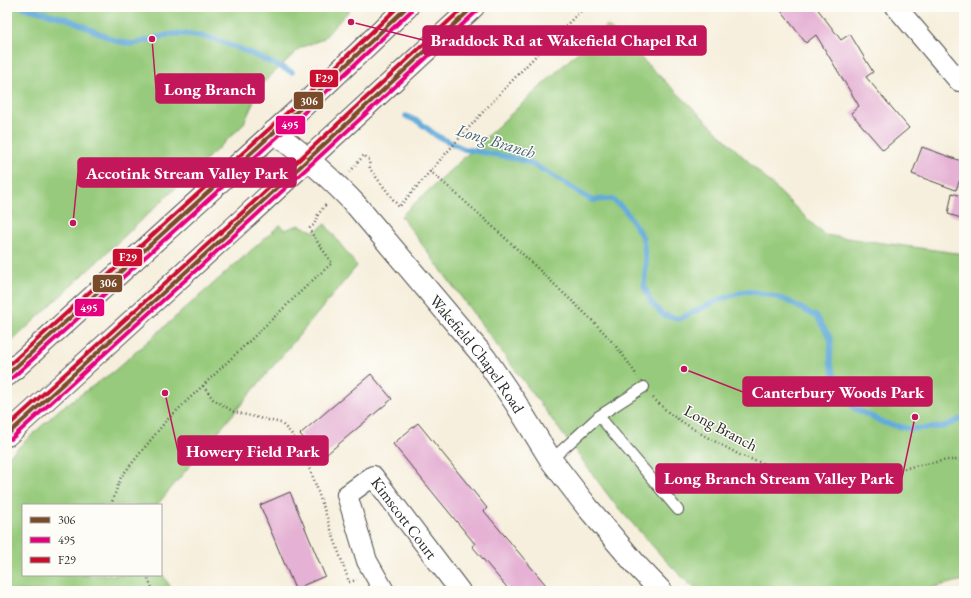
<svg xmlns="http://www.w3.org/2000/svg" width="971" height="598" font-family="'EB Garamond',serif">
<style>
.green{fill:#97ca7b;stroke:#617a53}
.lines{fill:none;stroke-linecap:round;stroke-linejoin:round}
.stream{stroke:#63abda;stroke-width:5.5}
.building{fill:#e5b1d4}
.service-casing{stroke:#494846;stroke-width:12}
.minor-casing{stroke:#494846;stroke-width:22}
.secondary-casing{stroke:#494846;stroke-width:24}
.primary-casing{stroke:#494846;stroke-width:24}
.path{stroke:#494846;stroke-width:2.5;stroke-dasharray:1 3;stroke-linecap:butt}
.service{stroke:#fff;stroke-width:10}
.minor{stroke:#fff;stroke-width:20}
.secondary{stroke:#fff;stroke-width:22}
.primary{stroke:#fff;stroke-width:22}
.bus-1-casing{stroke:#fdfcf7;stroke-width:7}
.bus-2-casing{stroke:#fdfcf7;stroke-width:7}
.bus-3-casing{stroke:#fdfcf7;stroke-width:7}
.bus-1{stroke:#7a4b2a;stroke-width:4}
.bus-2{stroke:#e5007d;stroke-width:4}
.bus-3{stroke:#c8102e;stroke-width:4}
.labels{text-anchor:middle;dominant-baseline:central;stroke-width:3;stroke-linejoin:round;paint-order:stroke}
.street-label{font-size:16px;fill:#2b2b2b;stroke:#fdfcf7}
.water-label{font-size:17px;font-style:italic;fill:#415e71;stroke:#fdfcf7}
.leader{fill:none;stroke:#c2185b;stroke-width:1.5}
.callout-dot{fill:#c2185b;stroke:#fdfcf7;stroke-width:1.5}
.callout{fill:#c2185b;stroke:#c2185b;stroke-width:1.5}
.callout-label{font-size:17px;text-anchor:middle;font-weight:bold;fill:#fff}
.line-badge{stroke:#fdfcf7;stroke-width:1.5}
.badge-label{font-size:11px;text-anchor:middle;font-weight:bold;fill:#fff}
</style>
<rect width="100%" height="100%" fill="#fdfcf7"/>
<filter id="ink" filterUnits="userSpaceOnUse"><feTurbulence type="fractalNoise" baseFrequency=".025" numOctaves="2"/><feDisplacementMap in="SourceGraphic" scale="8" xChannelSelector="R" yChannelSelector="G"/><feConvolveMatrix kernelMatrix="1 2 1 2 8 2 1 2 1" color-interpolation-filters="sRGB"/></filter>
<filter id="wash" filterUnits="userSpaceOnUse"><feTurbulence type="fractalNoise" baseFrequency=".012" numOctaves="4" result="noise"/><feDisplacementMap in="SourceGraphic" scale="16" xChannelSelector="R" yChannelSelector="G"/><feGaussianBlur stdDeviation="0.9" result="paint"/><feColorMatrix in="noise" values="0 0 0 0 0 0 0 0 0 0 0 0 0 0 0 0 0 1.4 0 .05"/><feComposite in="paint" operator="in"/></filter>
<g filter="url(#wash)">
<rect width="100%" height="100%" fill="#f6efdd"/>
<g class="green">
<polygon points="7,7 350,7 351,8 323,39 300,48 262,84 243,125 7,346"/>
<polygon points="607,25 824,235 964,254 964,580 917,591 697,591 668,563 614,503 401,216"/>
<polygon points="325,224 357,266 157,505 23,505 23,575 161,575 161,572 173,591 7,591 7,458 60,409 113,372 280,225 285,230 299,225 315,232"/>
</g>
<g class="lines">
<g class="stream">
<polyline points="22,7 68,19 116,41 133,44 171,34 190,34 211,38 238,48 292,72"/>
<polyline points="406,116 419,122 437,136 464,149 508,157 528,162 552,175 591,200 612,199 625,210 643,238 646,264 644,286 651,302 663,315 679,319 721,299 746,291 766,294 788,301 817,317 831,339 830,362 838,386 854,408 884,423 911,429 942,427 964,418"/>
</g>
</g>
<g id="blocks">
<g class="building">
<polygon points="778,7 816,7 841,40 850,34 873,72 866,77 909,128 883,150 851,113 859,106 816,35 806,43"/>
<polygon points="922,147 964,162 964,169 956,190 912,174"/>
<polygon points="952,193 964,197 964,219 948,214"/>
<polygon points="371,374 392,399 321,459 300,434"/>
<polygon points="418,423 487,508 484,511 551,591 510,591 472,546 475,544 393,444"/>
<polygon points="290,492 325,576 295,589 260,505"/>
</g>
</g>
</g>
<g filter="url(#ink)">
<use href="#blocks" fill-opacity="0" stroke="#494846" stroke-width="1"/>
<g class="lines">
<g class="service-casing">
<g id="service">
<polyline points="599,416 644,387"/>
<polyline points="551,460 599,416 678,510"/>
</g>
</g>
<g class="minor-casing">
<g id="minor">
<polyline points="896,7 959,81"/>
<path id="s1" d="M384,591L367,561L347,495L373,476L460,591"/>
</g>
</g>
<g class="secondary-casing">
<g id="secondary">
<path id="s2" d="M274,132C304,155 331,178 356,205L485,358L515,402L551,460L588,508L638,567L661,591"/>
</g>
</g>
<g class="primary-casing">
<g id="primary">
<polyline points="7,375 304,105 407,7"/>
<polyline points="7,435 235,227 473,7"/>
</g>
</g>
<g class="path">
<path d="M430,171C474,209 517,248 558,288C588,316 615,340 637,376"/>
<path d="M350,172L364,155L369,160L370,169L399,207C459,138 519,70 585,7"/>
<polyline points="203,386 213,399 234,412 281,423 291,433 302,450 314,480 349,582 357,580"/>
<polyline points="653,398 670,414 703,435 740,455 767,465 831,472 879,476 914,466 948,460 964,460"/>
<polyline points="111,505 121,477 166,421 314,279 332,263 310,231 310,228 315,224 317,216 327,203"/>
<polyline points="147,575 153,591"/>
</g>
<use href="#service" class="service"/>
<use href="#minor" class="minor"/>
<use href="#secondary" class="secondary"/>
<use href="#primary" class="primary"/>
<g class="bus-1-casing">
<g id="bus-1">
<polyline points="7,375 304,105 407,7"/>
<polyline points="7,435 235,227 473,7"/>
</g>
</g>
<g class="bus-2-casing">
<g id="bus-2">
<polyline points="11,379 308,109 411,11"/>
<polyline points="11,439 239,231 477,11"/>
</g>
</g>
<g class="bus-3-casing">
<g id="bus-3">
<polyline points="7,367 300,101 398,7"/>
<polyline points="7,427 231,223 464,7"/>
</g>
</g>
<use href="#bus-1" class="bus-1"/>
<use href="#bus-2" class="bus-2"/>
<use href="#bus-3" class="bus-3"/>
</g>
</g>
<g class="labels">
<g class="street-label">
<text stroke="none"><textPath href="#s2" startOffset="302">Wakefield Chapel Road</textPath></text>
<text transform="translate(721 428) rotate(28)">Long Branch</text>
<text stroke="none"><textPath href="#s1" startOffset="188">Kimscott Court</textPath></text>
</g>
<g class="water-label">
<text transform="translate(496 141) rotate(17)">Long Branch</text>
</g>
</g>
<path class="leader" d="M351 22L423 40M152 39L156 89M73 223L78 173M684 369L743 392M165 393L178 451M915 417L902 478"/>
<g class="callout-dot">
<circle cx="351" cy="22" r="4"/>
<circle cx="152" cy="39" r="4"/>
<circle cx="73" cy="223" r="4"/>
<circle cx="684" cy="369" r="4"/>
<circle cx="165" cy="393" r="4"/>
<circle cx="915" cy="417" r="4"/>
</g>
<g class="callout">
<rect x="423" y="26" width="283" height="29" rx="4"/>
<rect x="156" y="74" width="108" height="29" rx="4"/>
<rect x="78" y="158" width="218" height="29" rx="4"/>
<rect x="743" y="377" width="189" height="29" rx="4"/>
<rect x="178" y="436" width="150" height="29" rx="4"/>
<rect x="656" y="464" width="246" height="29" rx="4"/>
</g>
<g class="callout-label">
<text x="564" y="46">Braddock Rd at Wakefield Chapel Rd</text>
<text x="210" y="95">Long Branch</text>
<text x="187" y="179">Accotink Stream Valley Park</text>
<text x="838" y="398">Canterbury Woods Park</text>
<text x="253" y="457">Howery Field Park</text>
<text x="779" y="484">Long Branch Stream Valley Park</text>
</g>
<g class="line-badge">
<rect x="309" y="69" width="30" height="19" rx="4" fill="#c8102e"/>
<rect x="293" y="91" width="31" height="19" rx="4" fill="#7a4b2a"/>
<rect x="275" y="115" width="31" height="20" rx="4" fill="#e5007d"/>
<rect x="112" y="248" width="31" height="19" rx="4" fill="#c8102e"/>
<rect x="92" y="274" width="31" height="19" rx="4" fill="#7a4b2a"/>
<rect x="74" y="298" width="31" height="19" rx="4" fill="#e5007d"/>
</g>
<g class="badge-label">
<text x="324" y="82">F29</text>
<text x="309" y="105">306</text>
<text x="290" y="129">495</text>
<text x="128" y="261">F29</text>
<text x="108" y="287">306</text>
<text x="89" y="312">495</text>
</g>
<rect width="971" height="598" fill="none" stroke="#fdfcf7" stroke-width="24"/>
<rect x="22" y="504" width="140" height="72" fill="#fdfcf7" stroke="#a9a8a5"/>
<rect x="30" y="517" width="20" height="6" fill="#7a4b2a" stroke="#a9a8a5"/>
<text x="58" y="524" font-size="12" fill="#2b2b2b">306</text>
<rect x="30" y="537" width="20" height="6" fill="#e5007d" stroke="#a9a8a5"/>
<text x="58" y="544" font-size="12" fill="#2b2b2b">495</text>
<rect x="30" y="557" width="20" height="6" fill="#c8102e" stroke="#a9a8a5"/>
<text x="58" y="564" font-size="12" fill="#2b2b2b">F29</text>
</svg>
